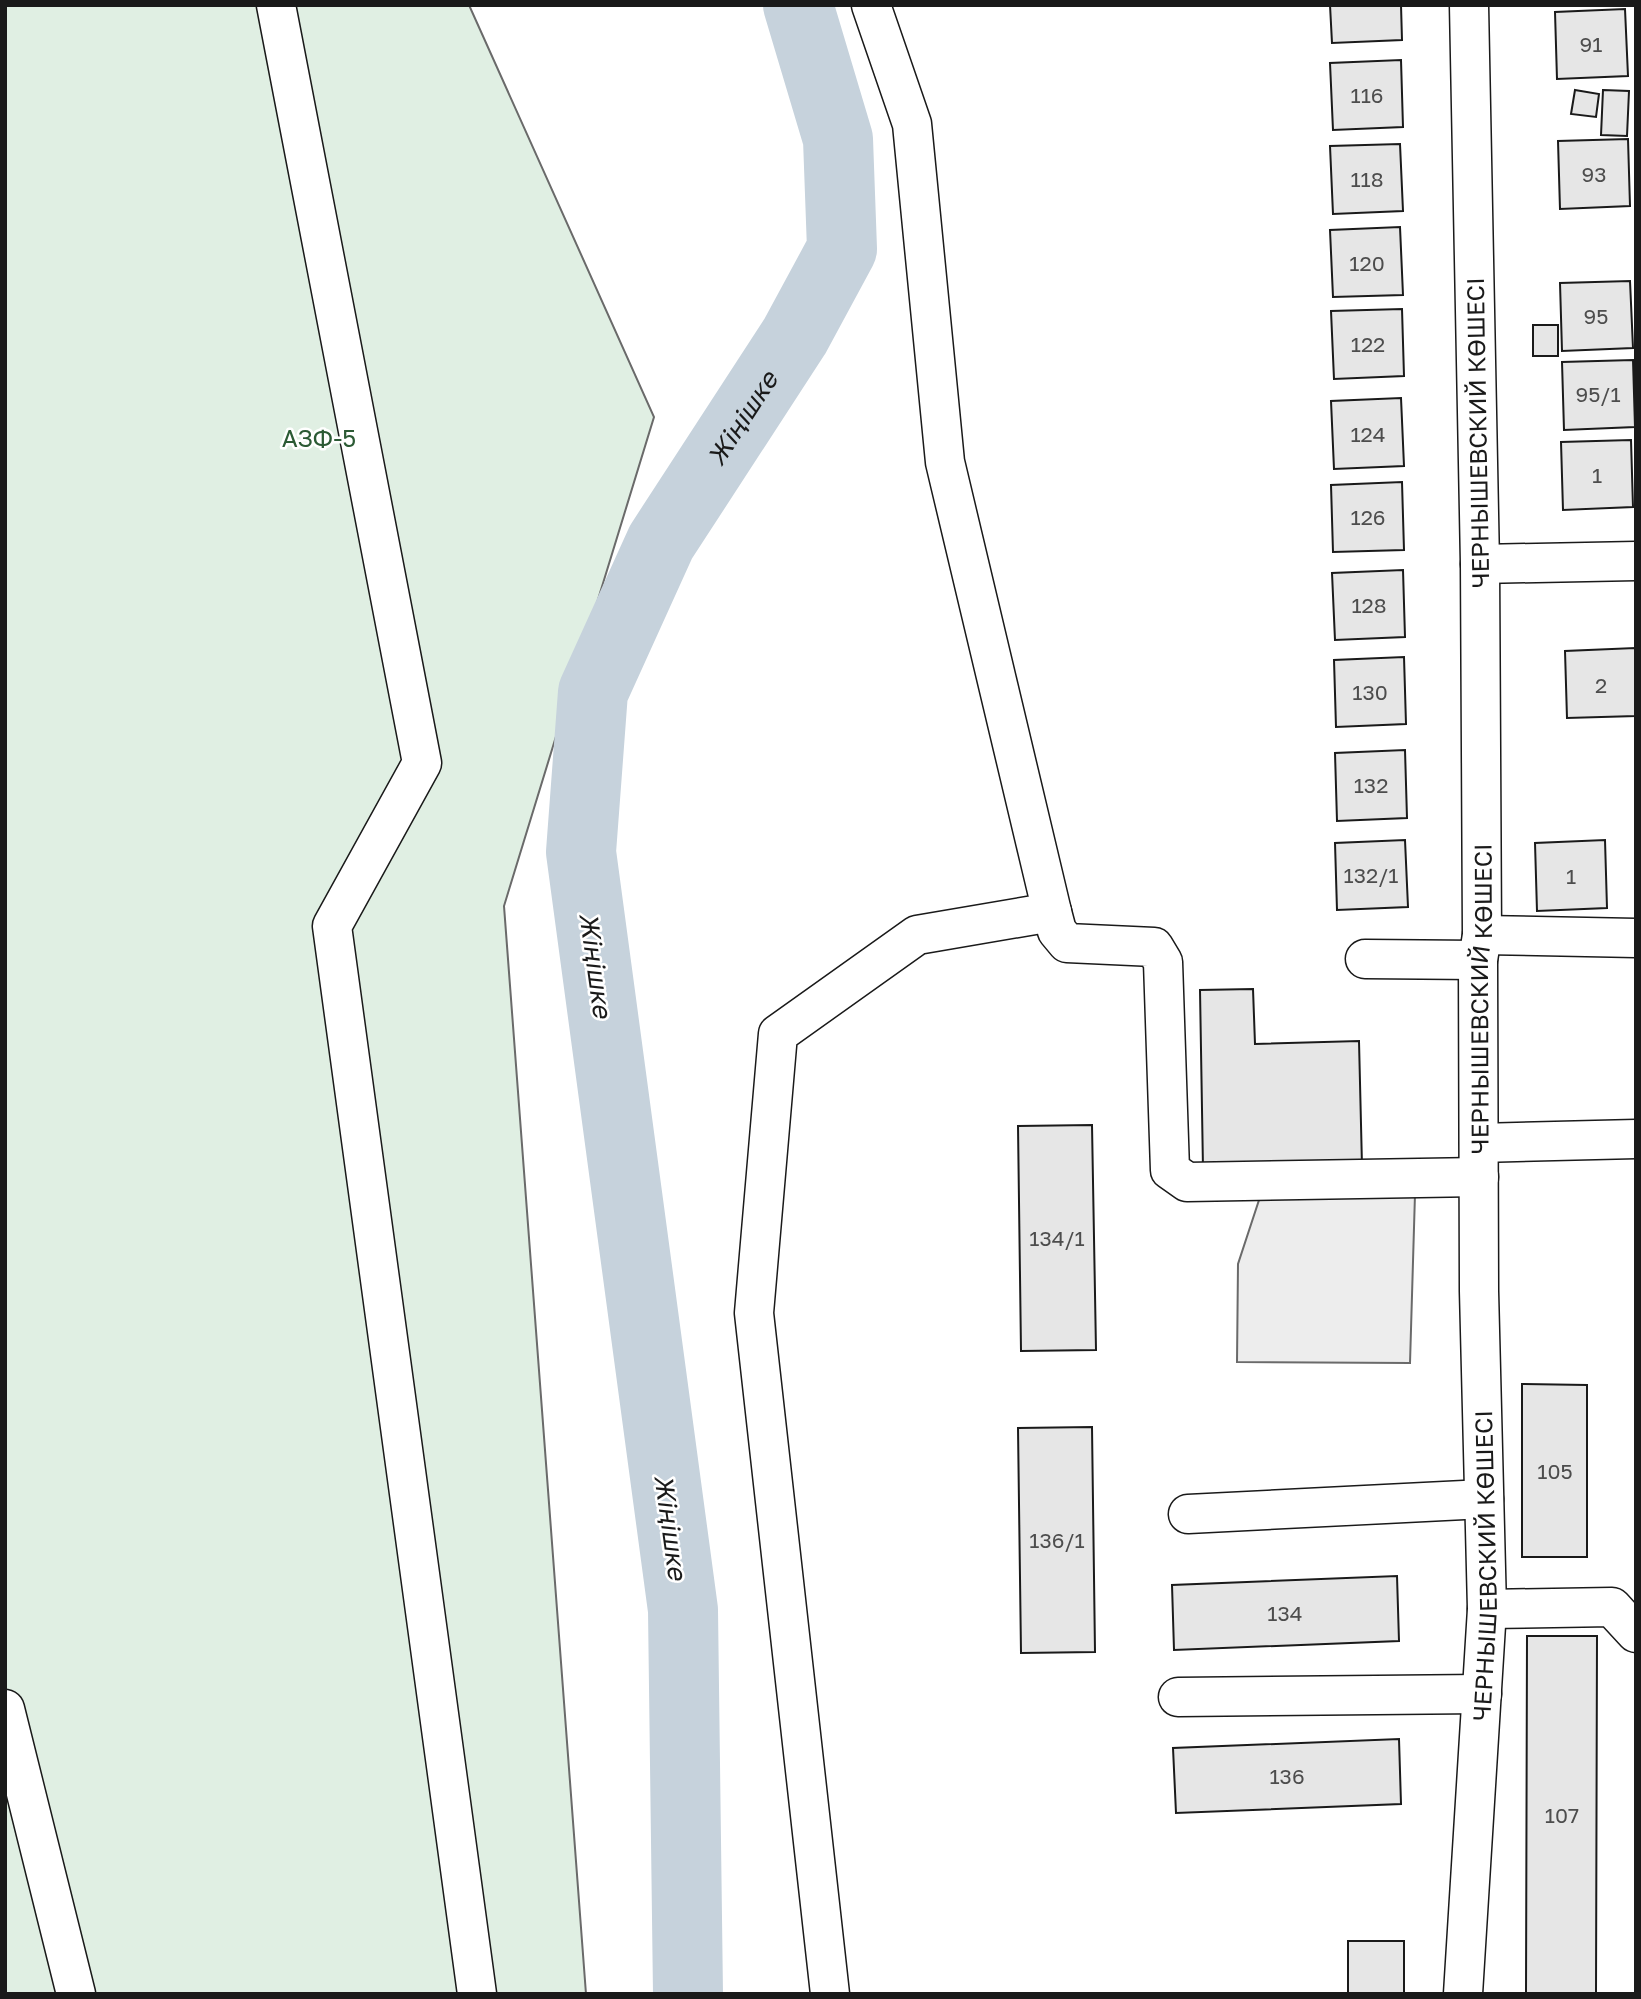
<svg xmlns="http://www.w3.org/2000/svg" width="1641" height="1999" font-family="'Golos Text',sans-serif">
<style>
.green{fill:#e0efe3;stroke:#6a6a6a;stroke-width:2}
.parking{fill:#ededed;stroke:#6a6a6a;stroke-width:2}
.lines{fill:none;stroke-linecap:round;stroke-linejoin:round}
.river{stroke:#c6d2dc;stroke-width:70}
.building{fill:#e6e6e6;stroke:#1a1a1a;stroke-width:2}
.minor-casing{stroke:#1a1a1a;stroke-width:41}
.minor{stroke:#fff;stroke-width:38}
.labels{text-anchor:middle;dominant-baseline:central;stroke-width:5;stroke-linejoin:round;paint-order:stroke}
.number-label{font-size:21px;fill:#4d4d4d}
.street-label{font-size:24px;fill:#1a1a1a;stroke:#fff}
.park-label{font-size:24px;fill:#2b5a34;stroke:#fff}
.water-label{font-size:26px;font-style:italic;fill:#1a1a1a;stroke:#fff}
</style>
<rect width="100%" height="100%" fill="#fff"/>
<polygon class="green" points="5,5 469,5 654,417 504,906 586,1994 5,1994"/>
<polygon class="parking" points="1261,1194 1415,1194 1410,1363 1237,1362 1238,1264"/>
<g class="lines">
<path class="river" id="s1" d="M688,1994L683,1610L581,852L593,692L661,542L795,336L842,249L838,139L798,5"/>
</g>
<g class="building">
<polygon points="1330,5 1401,5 1402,40 1332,43"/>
<polygon points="1625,9 1628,76 1557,79 1555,12"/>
<polygon points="1401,60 1403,127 1333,130 1330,63"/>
<polygon points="1575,90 1599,94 1596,117 1571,114"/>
<polygon points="1603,90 1629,91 1627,136 1601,135"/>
<polygon points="1628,139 1630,206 1560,209 1558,141"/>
<polygon points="1400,144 1403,211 1333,214 1330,146"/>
<polygon points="1400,227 1403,295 1333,297 1330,230"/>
<polygon points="1630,281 1633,348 1562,351 1560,283"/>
<polygon points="1402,309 1404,376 1334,379 1331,311"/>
<rect x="1533" y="325" width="25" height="31"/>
<polygon points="1633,360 1635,427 1564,430 1562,362"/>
<polygon points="1401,398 1404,466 1334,469 1331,401"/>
<polygon points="1631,440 1633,507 1563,510 1561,442"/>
<polygon points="1402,482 1404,550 1333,552 1331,485"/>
<polygon points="1403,570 1405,637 1335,640 1332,573"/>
<polygon points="1635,648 1636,716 1567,718 1565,651"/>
<polygon points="1404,657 1406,724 1336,727 1334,660"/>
<polygon points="1405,750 1407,818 1337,821 1335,753"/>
<polygon points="1405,840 1408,907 1337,910 1335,843"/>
<polygon points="1605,840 1607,908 1537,911 1535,843"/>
<polygon points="1253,989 1255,1044 1359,1041 1362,1166 1203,1169 1200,990"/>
<polygon points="1092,1125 1096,1350 1021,1351 1018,1126"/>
<polygon points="1522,1384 1587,1385 1587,1557 1522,1557"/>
<polygon points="1092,1427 1095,1652 1021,1653 1018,1428"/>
<polygon points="1397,1576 1399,1641 1174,1650 1172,1585"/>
<polygon points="1527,1636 1597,1636 1596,1994 1526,1994"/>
<polygon points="1399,1739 1401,1804 1176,1813 1173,1748"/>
<rect x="1348" y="1941" width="56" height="53"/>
</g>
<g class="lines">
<g class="minor-casing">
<g id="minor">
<polyline points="276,5 422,763 332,926 477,1994"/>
<polyline points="1480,564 1636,561"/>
<polyline points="1052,912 1057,931 1067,943 1154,947 1163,962 1170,1170 1187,1182 1479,1177"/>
<polyline points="1482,935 1636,938"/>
<polyline points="1365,959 1478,960"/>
<polyline points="1479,1143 1636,1139"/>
<polyline points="1188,1514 1484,1499"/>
<polyline points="1487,1609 1612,1607 1636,1633"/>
<polyline points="1178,1697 1482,1694"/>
<polyline points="5,1709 76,1994"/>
<polyline points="830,1994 754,1313 778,1034 917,935 1052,912 945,462 912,124 871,5"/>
<path id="s2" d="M1463,1994L1487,1609L1479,1291L1478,960L1482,935L1480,564L1469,5"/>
</g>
</g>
<use href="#minor" class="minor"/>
</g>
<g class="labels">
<g class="number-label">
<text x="1591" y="44">91</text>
<text x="1367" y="95">116</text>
<text x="1594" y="174">93</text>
<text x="1367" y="179">118</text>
<text x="1367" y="263">120</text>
<text x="1596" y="316">95</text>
<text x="1368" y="344">122</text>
<text x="1598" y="394">95/1</text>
<text x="1368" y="434">124</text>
<text x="1597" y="475">1</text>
<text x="1368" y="517">126</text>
<text x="1369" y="605">128</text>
<text x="1601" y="685">2</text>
<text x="1370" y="692">130</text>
<text x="1371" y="785">132</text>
<text x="1371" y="875">132/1</text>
<text x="1571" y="876">1</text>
<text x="1057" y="1238">134/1</text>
<text x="1555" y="1471">105</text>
<text x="1057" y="1540">136/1</text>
<text x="1285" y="1613">134</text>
<text x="1287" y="1776">136</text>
<text x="1562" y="1815">107</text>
</g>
<g class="street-label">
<text transform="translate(1477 433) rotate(-91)">ЧЕРНЫШЕВСКИЙ КӨШЕСІ</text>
<text stroke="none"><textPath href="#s2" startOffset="996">ЧЕРНЫШЕВСКИЙ КӨШЕСІ</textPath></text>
<text stroke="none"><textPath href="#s2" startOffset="429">ЧЕРНЫШЕВСКИЙ КӨШЕСІ</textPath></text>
</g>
<g class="park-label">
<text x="319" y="437">АЗФ-5</text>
</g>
<g class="water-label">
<text stroke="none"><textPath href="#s1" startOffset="1622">Жіңішке</textPath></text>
<text transform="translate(596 965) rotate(82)">Жіңішке</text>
<text transform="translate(671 1527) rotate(82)">Жіңішке</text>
</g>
</g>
<rect width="1641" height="1999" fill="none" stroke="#1a1a1a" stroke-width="14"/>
</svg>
